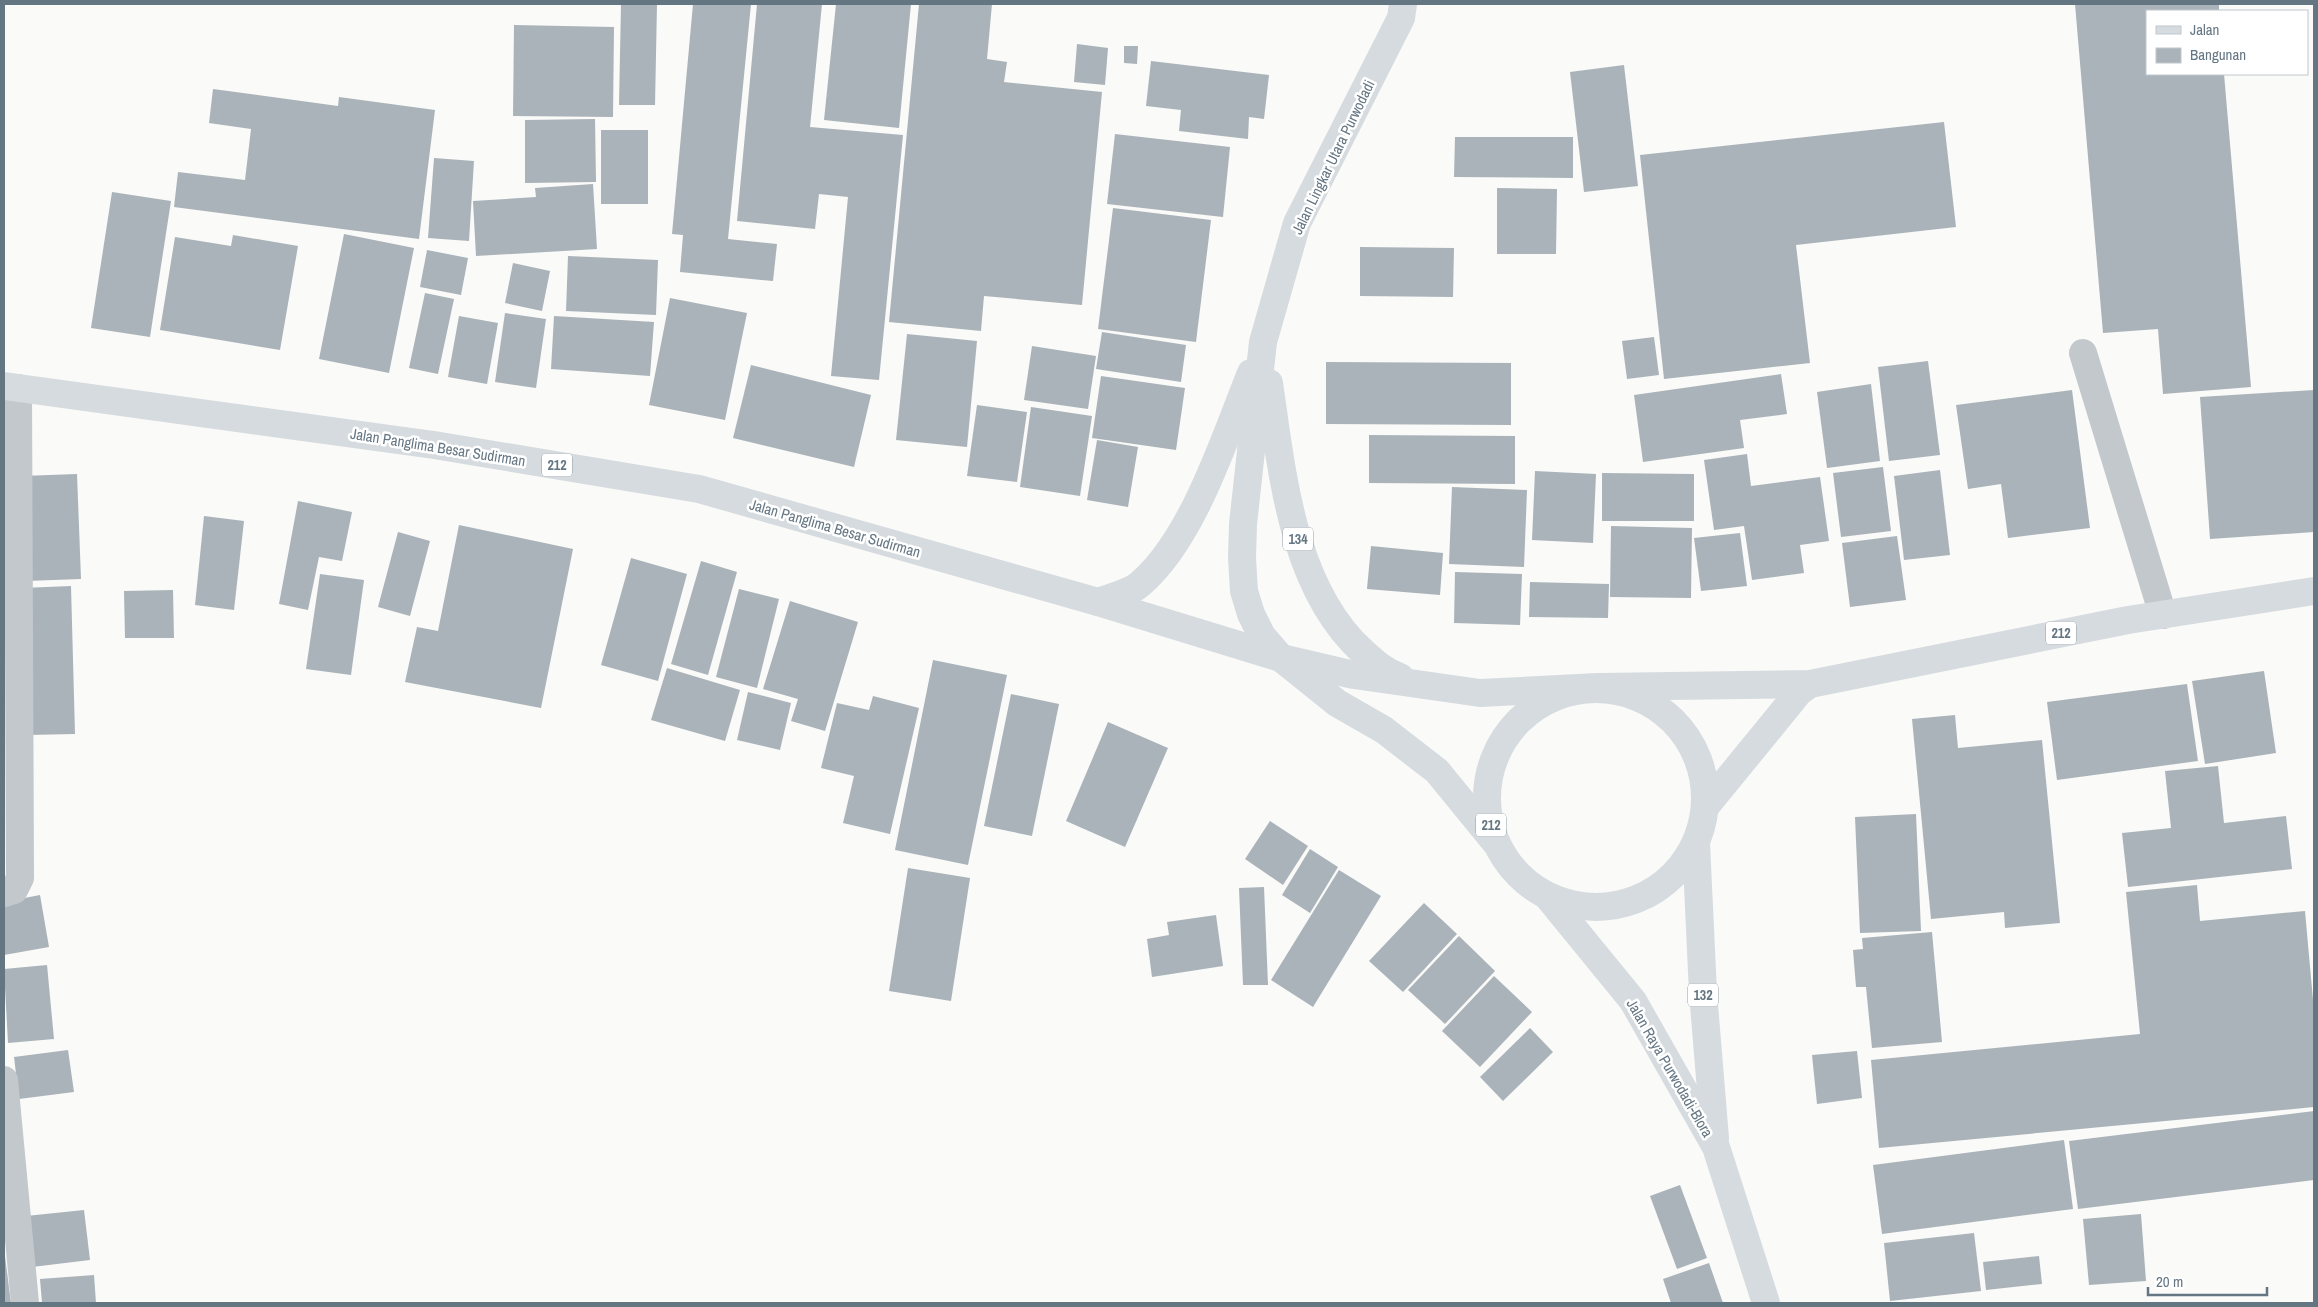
<svg xmlns="http://www.w3.org/2000/svg" width="2318" height="1307" font-family="'Archivo Narrow',sans-serif">
<style>
.building{fill:#aab3b9}
.lines{fill:none;stroke-linecap:round;stroke-linejoin:round}
.minor{stroke:#c3c8cc;stroke-width:28}
.major{stroke:#d6dbdf;stroke-width:28}
.labels{text-anchor:middle;dominant-baseline:central;stroke-width:5;stroke-linejoin:round;paint-order:stroke}
.shield{fill:#fff;stroke:#939fa8;stroke-width:1}
.shield-label{font-size:14px;font-weight:bold;fill:#657683}
.street-label{font-size:15px;fill:#657683;stroke:#fff}
</style>
<rect width="100%" height="100%" fill="#fafaf8"/>
<g class="building">
<polygon points="621,4 657,4 655,105 619,105"/>
<polygon points="693,4 751,4 728,239 777,244 773,281 680,272 683,235 672,234"/>
<polygon points="757,4 822,4 810,127 903,135 879,380 831,376 848,197 819,194 815,229 737,221"/>
<polygon points="836,4 911,4 899,128 824,120"/>
<polygon points="919,4 992,4 987,59 1007,62 1004,82 1102,92 1082,305 984,296 981,331 889,322"/>
<polygon points="2075,4 2219,4 2219,11 2147,11 2147,74 2224,74 2251,387 2163,394 2158,329 2103,333"/>
<polygon points="514,25 614,27 613,117 513,116"/>
<polygon points="1077,44 1108,48 1105,85 1074,82"/>
<polygon points="1124,46 1138,46 1137,64 1124,63"/>
<polygon points="1151,61 1269,75 1264,119 1249,117 1248,139 1179,131 1181,110 1146,106"/>
<polygon points="1624,65 1638,186 1584,192 1570,72"/>
<polygon points="213,89 338,106 339,97 435,110 419,239 174,207 178,172 245,180 251,129 209,123"/>
<polygon points="595,119 596,182 525,183 525,120"/>
<polygon points="1944,122 1956,227 1796,245 1810,363 1664,379 1640,155"/>
<rect x="601" y="130" width="47" height="74"/>
<polygon points="1115,134 1230,147 1223,217 1107,204"/>
<polygon points="1455,137 1573,137 1573,178 1454,177"/>
<polygon points="434,158 474,161 469,241 428,238"/>
<polygon points="593,184 597,249 476,256 473,201 536,197 535,188"/>
<polygon points="1497,188 1557,189 1556,254 1497,254"/>
<polygon points="112,192 171,201 150,337 91,328"/>
<polygon points="1113,208 1211,220 1196,342 1098,329"/>
<polygon points="344,234 414,248 389,373 319,359"/>
<polygon points="233,235 298,246 280,350 160,330 175,237 231,246"/>
<polygon points="1360,247 1454,248 1453,297 1360,296"/>
<polygon points="427,250 468,258 461,295 420,287"/>
<polygon points="568,256 658,260 656,315 566,311"/>
<polygon points="513,263 550,271 542,311 505,303"/>
<polygon points="425,293 454,299 438,374 409,368"/>
<polygon points="670,298 747,313 725,420 649,405"/>
<polygon points="505,313 546,319 536,388 495,382"/>
<polygon points="459,316 498,323 487,384 448,377"/>
<polygon points="554,316 654,322 650,376 551,369"/>
<polygon points="1102,332 1186,345 1181,382 1096,369"/>
<polygon points="907,334 977,341 967,447 896,440"/>
<polygon points="1654,337 1659,375 1627,379 1622,341"/>
<polygon points="1032,346 1096,356 1088,409 1024,400"/>
<polygon points="1928,361 1940,455 1889,461 1878,367"/>
<polygon points="1326,362 1511,363 1511,425 1326,424"/>
<polygon points="751,365 871,395 854,467 733,438"/>
<polygon points="1781,374 1787,414 1740,420 1744,448 1643,462 1634,395"/>
<polygon points="1101,376 1185,388 1176,450 1092,438"/>
<polygon points="1871,384 1880,461 1827,468 1817,392"/>
<polygon points="2072,390 2090,528 2008,538 2001,484 1968,489 1956,405"/>
<polygon points="2314,390 2314,532 2210,539 2200,397"/>
<polygon points="977,405 1027,412 1017,482 967,476"/>
<polygon points="1031,407 1092,416 1080,496 1020,487"/>
<polygon points="1369,435 1515,436 1515,484 1369,483"/>
<polygon points="1097,440 1138,447 1128,507 1087,500"/>
<polygon points="1747,454 1751,486 1820,477 1829,541 1800,545 1804,573 1752,580 1744,526 1714,530 1704,460"/>
<polygon points="1883,467 1891,531 1841,537 1833,473"/>
<polygon points="1940,470 1950,555 1904,560 1894,476"/>
<polygon points="1535,471 1596,474 1593,543 1532,540"/>
<polygon points="1602,473 1694,474 1694,521 1602,521"/>
<polygon points="77,474 81,579 26,581 22,476"/>
<polygon points="1452,487 1527,490 1524,567 1449,564"/>
<polygon points="298,501 352,512 342,561 319,557 308,610 279,604"/>
<polygon points="204,516 244,521 234,610 195,605"/>
<polygon points="459,525 573,549 541,708 405,682 417,627 438,631"/>
<polygon points="1611,526 1692,528 1691,598 1610,597"/>
<polygon points="398,532 430,541 410,616 378,607"/>
<polygon points="1740,533 1747,586 1701,591 1694,538"/>
<polygon points="1897,536 1906,600 1850,607 1842,543"/>
<polygon points="1371,546 1443,553 1440,595 1367,589"/>
<polygon points="631,558 687,574 658,681 601,665"/>
<polygon points="701,561 737,572 708,675 671,664"/>
<polygon points="1455,572 1522,574 1520,625 1454,623"/>
<polygon points="320,574 364,580 351,675 306,669"/>
<polygon points="1530,582 1609,584 1608,618 1529,617"/>
<polygon points="71,586 75,734 27,735 22,588"/>
<polygon points="739,589 779,599 757,688 716,677"/>
<polygon points="173,590 174,638 125,638 124,591"/>
<polygon points="790,601 858,622 825,731 791,721 798,699 763,689"/>
<polygon points="933,660 1007,675 968,865 895,850"/>
<polygon points="667,668 740,690 725,741 651,720"/>
<polygon points="2264,671 2276,753 2205,764 2192,681"/>
<polygon points="2187,684 2198,761 2057,780 2047,702"/>
<polygon points="748,692 791,703 780,750 737,740"/>
<polygon points="1011,694 1059,704 1032,836 984,826"/>
<polygon points="873,696 919,708 890,834 843,823 854,776 821,768 837,703 869,710"/>
<polygon points="1955,715 1958,748 2042,740 2060,923 2005,928 2004,912 1931,919 1912,719"/>
<polygon points="1108,722 1168,748 1125,847 1066,821"/>
<polygon points="2218,766 2224,823 2286,816 2292,869 2128,887 2122,833 2171,828 2165,771"/>
<polygon points="1916,814 1921,931 1860,933 1855,817"/>
<polygon points="1270,821 1308,846 1283,885 1245,859"/>
<polygon points="1310,849 1338,867 1310,913 1282,895"/>
<polygon points="908,868 970,878 951,1001 889,991"/>
<polygon points="1339,870 1381,896 1313,1007 1271,980"/>
<polygon points="2197,885 2200,921 2305,911 2314,1011 2314,1107 1879,1148 1871,1060 2140,1034 2126,892"/>
<polygon points="1264,887 1268,985 1243,985 1239,888"/>
<polygon points="40,895 49,947 4,955 4,902"/>
<polygon points="1424,903 1457,934 1403,992 1369,961"/>
<polygon points="1216,915 1223,966 1152,977 1147,939 1169,935 1167,922"/>
<polygon points="1932,932 1942,1042 1872,1048 1866,987 1856,987 1853,950 1863,949 1862,938"/>
<polygon points="1459,936 1495,971 1445,1024 1408,990"/>
<polygon points="47,965 54,1039 8,1043 4,969"/>
<polygon points="1494,976 1532,1012 1480,1067 1442,1031"/>
<polygon points="1530,1028 1553,1052 1503,1101 1480,1077"/>
<polygon points="68,1050 74,1092 19,1099 14,1057"/>
<polygon points="1857,1051 1862,1098 1817,1104 1812,1055"/>
<polygon points="2314,1111 2314,1180 2078,1209 2069,1141"/>
<polygon points="2064,1140 2073,1209 1882,1234 1873,1165"/>
<polygon points="1680,1185 1707,1258 1677,1269 1650,1196"/>
<polygon points="84,1210 90,1260 32,1267 26,1216"/>
<polygon points="2141,1214 2146,1281 2089,1285 2083,1219"/>
<polygon points="1974,1233 1981,1291 1890,1301 1884,1243"/>
<polygon points="4,1256 5,1256 11,1303 4,1303"/>
<polygon points="2039,1256 2042,1284 1986,1290 1983,1262"/>
<polygon points="1709,1263 1723,1303 1671,1303 1663,1279"/>
<polygon points="94,1275 96,1303 42,1303 40,1279"/>
</g>
<g class="lines">
<g class="minor">
<polyline points="2083,353 2163,615"/>
<polyline points="4,893 14,890 20,878 18,388"/>
<polyline points="4,1080 25,1303"/>
</g>
<g class="major">
<polyline points="1403,4 1401,18 1297,223 1263,342 1243,524 1242,558 1244,591 1251,614 1262,636 1281,658 1337,703 1384,730 1437,771 1495,842"/>
<path d="M1269,383C1282,472 1292,588 1363,652C1375,663 1384,671 1400,677"/>
<polyline points="4,386 434,445 699,489 1098,602 1281,658 1354,675 1480,693 1598,687 1810,684 2128,620 2314,591"/>
<path d="M1098,602C1111,597 1130,593 1140,584C1193,539 1225,437 1251,373"/>
<circle cx="1596" cy="798" r="109"/>
<polyline points="1706,806 1799,692 1810,684"/>
<polyline points="1696,843 1703,993 1715,1138"/>
<polyline points="1548,897 1633,1001 1716,1147 1766,1303"/>
</g>
</g>
<g class="labels">
<g class="shield">
<rect x="542" y="453.5" width="30" height="23" rx="4"/>
<rect x="1283" y="527.5" width="30" height="23" rx="4"/>
<rect x="2046" y="621.5" width="30" height="23" rx="4"/>
<rect x="1476" y="813.5" width="30" height="23" rx="4"/>
<rect x="1688" y="983.5" width="30" height="23" rx="4"/>
</g>
<g class="shield-label">
<text x="557" y="465">212</text>
<text x="1298" y="539">134</text>
<text x="2061" y="633">212</text>
<text x="1491" y="825">212</text>
<text x="1703" y="995">132</text>
</g>
<g class="street-label">
<text transform="translate(1333 157) rotate(-64)">Jalan Lingkar Utara Purwodadi</text>
<text transform="translate(438 447) rotate(9)">Jalan Panglima Besar Sudirman</text>
<text transform="translate(835 528) rotate(16)">Jalan Panglima Besar Sudirman</text>
<text transform="translate(1670 1068) rotate(60)">Jalan Raya Purwodadi-Blora</text>
</g>
</g>
<rect width="2318" height="1307" fill="none" stroke="#657683" stroke-width="10"/>
<rect x="2146" y="10" width="162" height="65" fill="#ffffff" stroke="#c1c8cd"/>
<rect x="2156" y="26" width="25" height="8" fill="#d6dbdf" stroke="#c1c8cd"/>
<text x="2190" y="35" font-size="15" fill="#657683">Jalan</text>
<rect x="2156" y="48" width="25" height="15" fill="#aab3b9" stroke="#c1c8cd"/>
<text x="2190" y="60" font-size="15" fill="#657683">Bangunan</text>
<path d="M2148 1287v8h119v-8" fill="none" stroke="#657683" stroke-width="2.5"/>
<text x="2156" y="1287" font-size="15" fill="#657683" stroke="#ffffff" stroke-width="4" paint-order="stroke">20 m</text>
</svg>
